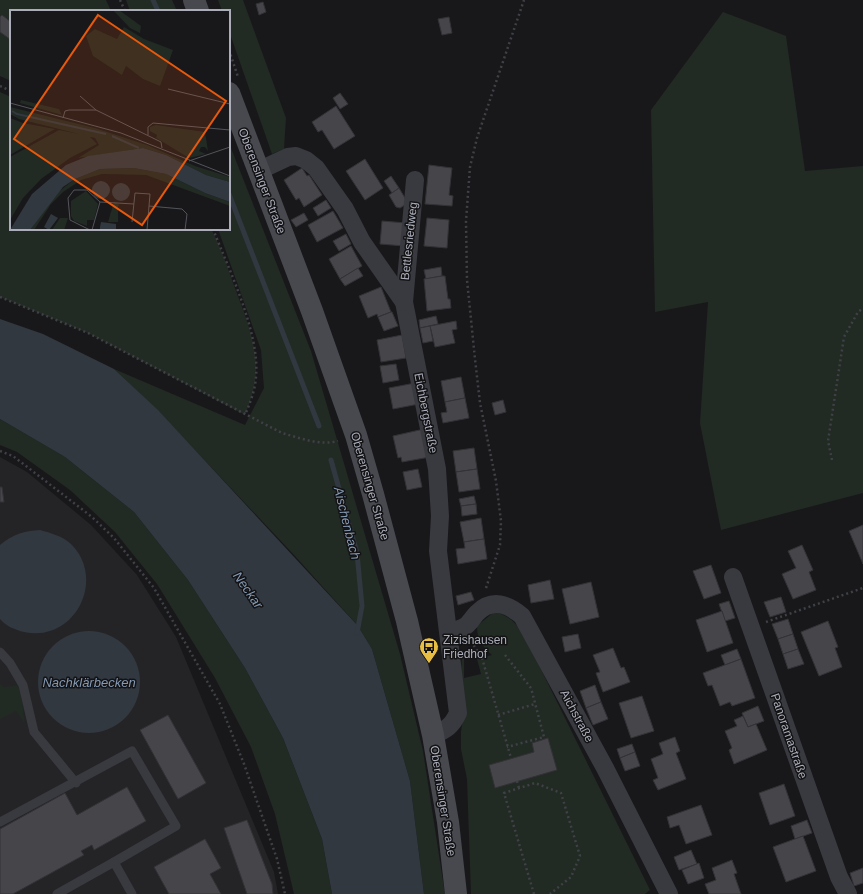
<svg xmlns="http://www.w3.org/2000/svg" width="863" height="894" font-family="Arial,sans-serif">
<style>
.built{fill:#242427}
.green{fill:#222a24}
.water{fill:#31383f}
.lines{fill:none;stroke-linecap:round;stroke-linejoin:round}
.stream{stroke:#31383f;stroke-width:5}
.building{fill:#45454a;stroke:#333236}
.path{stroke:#3f4146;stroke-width:2.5;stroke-dasharray:2 3;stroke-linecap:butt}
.lane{stroke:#393a3f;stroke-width:9}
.street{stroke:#393a3f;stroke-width:18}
.secondary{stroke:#47494f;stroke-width:22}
.labels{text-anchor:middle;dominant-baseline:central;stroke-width:3;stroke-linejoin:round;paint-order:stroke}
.street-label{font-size:12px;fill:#abaeb9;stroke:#131315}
.poi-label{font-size:12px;fill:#abaeb9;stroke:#131315;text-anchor:start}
.water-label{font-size:13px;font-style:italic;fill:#8599b2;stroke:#131315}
.inset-river{fill:none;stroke:#31383f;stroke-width:2}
.inset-road{fill:none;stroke:#53545a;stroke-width:1}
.view{fill:#e8590c;fill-opacity:0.15;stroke:#e8590c;stroke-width:2}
.inset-edge{fill:none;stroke:#abaeb9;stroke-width:2}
</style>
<rect width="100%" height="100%" fill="#18181a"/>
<polygon class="built" points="0,457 27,472 91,525 137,575 176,637 274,872 278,894 0,894"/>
<g class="green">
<polygon points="0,0 106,0 111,11 11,11 11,81 0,76"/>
<polygon points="126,0 172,0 177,11 130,11"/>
<polygon points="218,0 243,0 286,118 284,149 272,154 229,31 229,11 222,11"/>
<polygon points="723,12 786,36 805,171 863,166 863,493 721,530 700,423 708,302 655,312 651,110"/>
<path d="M0,92L11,97V229H211C220,245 226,263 232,280C242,308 256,338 256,368C256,385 251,400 245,415L88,333L0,297Z"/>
<polygon points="229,143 311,351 400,654 423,751 445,894 424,894 410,781 372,649 358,626 295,556 158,411 114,369 245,425 264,388 261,350 218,229 229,229"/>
<polygon points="0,419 65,457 134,512 188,580 245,668 283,738 322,839 332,894 294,894 275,814 251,747 215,678 157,584 115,532 70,490 17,452 0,445"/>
<path d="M494,612C508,615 515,622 523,633L650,890L645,894H471L467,779L461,749V731L465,706L461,673L462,655L464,654V678L481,674L477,659L492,655C482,646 477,640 477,626Z"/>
<polygon points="0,684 4,687 20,685 25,724 16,711 0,719"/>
</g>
<g class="water">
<polygon points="0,319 43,334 114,369 158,410 358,626 372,649 410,781 424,894 332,894 322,839 283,738 245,668 188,580 134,512 65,457 0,419"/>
<path d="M40,530C51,533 62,536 71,544C107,580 74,643 24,632C15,630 6,626 0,619V545C13,534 24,531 40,530Z"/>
<circle cx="89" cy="682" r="51"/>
</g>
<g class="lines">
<g class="stream">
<polyline points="153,0 158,11"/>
<polyline points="229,194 319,426"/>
<polyline points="331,460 357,553 362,606 357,633"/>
</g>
</g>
<g class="building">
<polygon points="263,2 266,12 259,15 256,4"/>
<polygon points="2,15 11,22 11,40 0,32 0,17"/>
<polygon points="449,17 452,33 442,35 438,19"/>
<polygon points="340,93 348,104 340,109 333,98"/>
<polygon points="336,106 355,136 334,149 322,130 318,132 312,122"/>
<polygon points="365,159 383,188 365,200 346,171"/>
<polygon points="429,165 452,168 449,195 453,196 452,206 425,204"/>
<polygon points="302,168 307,176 309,175 322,195 304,207 299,198 296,200 284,180"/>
<polygon points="391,176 399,188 392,193 384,181"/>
<polygon points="399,188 408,203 400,208 396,207 389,195"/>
<polygon points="326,200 331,208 318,216 313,208"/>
<polygon points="333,211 343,228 317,242 308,225"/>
<polygon points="304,213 308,220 296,227 291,220"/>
<polygon points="427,218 449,220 447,248 424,246"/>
<polygon points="382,221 406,223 404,246 380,244"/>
<polygon points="346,234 351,244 339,251 333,241"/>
<polygon points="351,246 362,266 340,279 329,259"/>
<polygon points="441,267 442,276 426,279 424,270"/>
<polygon points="358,268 363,276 345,286 340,279"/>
<polygon points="442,276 445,276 448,299 450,299 451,308 427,311 424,279"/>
<polygon points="381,287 391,312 378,317 377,314 368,318 359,296"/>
<polygon points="391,312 392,312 398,326 384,331 378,317"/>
<polygon points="436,316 438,324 420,328 419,320"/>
<polygon points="456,321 457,329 452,330 455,343 435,347 430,326"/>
<polygon points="430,326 433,341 423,343 420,328"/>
<polygon points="402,335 406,358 381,362 377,340"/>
<polygon points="396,364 399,380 383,383 380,366"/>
<polygon points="461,377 465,398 445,402 441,381"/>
<polygon points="415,383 419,404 393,409 389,388"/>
<polygon points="465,398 469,418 443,423 441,413 447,412 445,402"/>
<polygon points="503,400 506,412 495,415 492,403"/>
<polygon points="424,429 430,457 402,462 401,457 398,458 393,436"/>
<polygon points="474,448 477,469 456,472 453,451"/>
<polygon points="418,469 422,487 407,490 403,472"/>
<polygon points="477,469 480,489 459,492 456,472"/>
<polygon points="0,487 2,487 4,502 0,502"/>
<polygon points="474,496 476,504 461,506 459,499"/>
<polygon points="476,504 477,514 462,516 461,506"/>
<polygon points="481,518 484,539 464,542 460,522"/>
<polygon points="863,525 863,564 849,531"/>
<polygon points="484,539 487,559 458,564 456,549 465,548 464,542"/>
<polygon points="802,545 813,570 809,572 816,590 793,599 782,574 796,568 788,551"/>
<polygon points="711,565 721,593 704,599 693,571"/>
<polygon points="550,580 554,599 531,603 528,585"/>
<polygon points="591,582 599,617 570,624 562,589"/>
<polygon points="471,592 474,600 458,605 456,596"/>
<polygon points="781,597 786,612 770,617 764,602"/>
<polygon points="729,601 735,618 725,621 719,604"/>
<polygon points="722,611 733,643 707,652 696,620"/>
<polygon points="788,619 793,634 778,639 772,624"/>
<polygon points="828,621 838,647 835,648 842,667 819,676 801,632"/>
<polygon points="578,634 581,648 565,652 562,637"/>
<polygon points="793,634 798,649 783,654 778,639"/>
<polygon points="613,648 621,668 624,667 630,682 603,692 596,673 600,672 593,655"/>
<polygon points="737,649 741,659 725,665 721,655"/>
<polygon points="798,649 804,664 788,669 783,654"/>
<polygon points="741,659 755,698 732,706 730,702 720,706 712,685 708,686 703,673"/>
<polygon points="595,685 601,702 586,708 580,691"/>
<polygon points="642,696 654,731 631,738 619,703"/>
<polygon points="601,702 608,719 593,725 586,708"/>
<polygon points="758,706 764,721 748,727 742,713"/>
<polygon points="168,715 206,783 178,799 140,730"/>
<polygon points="743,716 748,727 756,724 767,750 734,764 729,750 732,748 725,731 737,726 734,720"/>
<polygon points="675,737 680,751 676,753 686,779 658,790 653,780 658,778 651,759 663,754 659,743"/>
<polygon points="548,738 557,770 495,788 489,765 534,752 532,743"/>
<polygon points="632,744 635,752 620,758 617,749"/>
<polygon points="635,752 640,766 625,771 620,758"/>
<polygon points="784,784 795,816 770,825 759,793"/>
<polygon points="127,787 146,821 94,850 92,845 81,851 84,855 13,894 0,894 0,829 65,793 77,815"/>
<polygon points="701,805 712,835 686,844 679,825 670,828 667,817"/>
<polygon points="247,820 272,884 273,894 247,894 224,828"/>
<polygon points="807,820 812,833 795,839 791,826"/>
<polygon points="803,836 816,871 786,882 773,847"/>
<polygon points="205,839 221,868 210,874 221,894 169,894 154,867"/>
<polygon points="691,850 697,864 679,870 674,857"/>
<polygon points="732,860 737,873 734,874 741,894 709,894 705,884 716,880 712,868"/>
<polygon points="699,863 704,878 688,884 682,870"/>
<polygon points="863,868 863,883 854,886 850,873"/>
</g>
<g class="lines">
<g class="path">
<polyline points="120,0 125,11"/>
<polyline points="229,50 238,77"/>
<polyline points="0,86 11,91"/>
<path d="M213,229C229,270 260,333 256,377C255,391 250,403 245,415"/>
<path d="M0,297L88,333L282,433C300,438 320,446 338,441"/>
<polyline points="0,451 13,456 92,517 114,538 154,588 220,704 244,764 277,859 285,894"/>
<polyline points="832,460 828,441 844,337 858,312 863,308"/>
<polyline points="486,588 500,545 501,521 496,481 480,403 475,359 467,280 466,221 470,167 477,138 524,0"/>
<polyline points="766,622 863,588"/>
<polyline points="471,641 482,658 511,758"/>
<polyline points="505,655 531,688 544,737 507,747"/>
<polyline points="498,715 535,704"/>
<polyline points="517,781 519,788"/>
<polyline points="534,894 504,793 535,783 561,793 580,856 571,877 550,894"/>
</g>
<g class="lane">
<polyline points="0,652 10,663 23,685 34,732 76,783"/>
<polyline points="0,822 132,751 176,826 114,862"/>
<polyline points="57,894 114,862 132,894"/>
</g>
<g class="street">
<path d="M258,171L288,157L296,156L306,160L316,168L345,209L362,242L404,302L437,469L440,516L438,551L458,713C452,726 446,730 433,735"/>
<polyline points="404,302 415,180"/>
<polyline points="733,577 839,877 848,894"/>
<path d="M450,632C456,630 462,629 467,625C471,621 474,616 477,613C492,598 508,604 522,616L605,768L669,894"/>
</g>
<g class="secondary">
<polyline points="194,0 198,11"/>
<polyline points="229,93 312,311 356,435 373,494 407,621 433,735 448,822 456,894"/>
</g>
</g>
<defs>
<g id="bus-pin" transform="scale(1)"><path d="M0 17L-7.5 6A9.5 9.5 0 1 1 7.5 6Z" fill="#e7bd43" stroke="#131315"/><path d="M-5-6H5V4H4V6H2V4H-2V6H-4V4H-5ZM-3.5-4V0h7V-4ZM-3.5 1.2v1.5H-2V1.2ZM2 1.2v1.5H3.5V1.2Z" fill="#111"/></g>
</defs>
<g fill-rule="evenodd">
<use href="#bus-pin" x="429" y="647"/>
</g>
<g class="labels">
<g class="street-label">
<text transform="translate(262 181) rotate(69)">Oberensinger Straße</text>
<text transform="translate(409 241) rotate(-84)">Bettlesriedweg</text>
<text transform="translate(426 413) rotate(79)">Eichbergstraße</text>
<text transform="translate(370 486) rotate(74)">Oberensinger Straße</text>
<text transform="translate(577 716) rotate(62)">Aichstraße</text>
<text transform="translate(789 736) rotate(71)">Panoramastraße</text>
<text transform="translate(443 801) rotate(81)">Oberensinger Straße</text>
</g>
<g class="poi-label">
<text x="443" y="640">Zizishausen<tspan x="443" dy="14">Friedhof</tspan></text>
</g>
<g class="water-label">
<text transform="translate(347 523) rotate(76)">Aischenbach</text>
<text transform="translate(248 590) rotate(55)">Neckar</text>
<text x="89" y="682">Nachklärbecken</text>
</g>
</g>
<g transform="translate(10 10)">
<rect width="220" height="220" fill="#18181a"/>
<path d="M103,0H109L131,16L130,23L120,18ZM114,17L134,29L163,40L150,76L133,69L116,56L112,65L83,46L76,26L85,19L107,29ZM11,90L49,99L52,105L10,93ZM0,97L85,118L137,135L185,156L220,167V172L196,165L156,145L133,138L68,148L89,135L85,128L9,109L0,104ZM0,108L13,113L45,119L0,145ZM146,115L195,122L198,141L195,137H191L189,141L196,144L179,148L143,126L146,128L147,125L140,121V117ZM49,120L79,126L87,134L60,148L31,169L13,188L0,210V147ZM124,158L156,164L195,183L220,192V196L136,165L92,164L71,170L53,182L41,194L24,220H20L43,186L65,169L90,159ZM76,181L88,194L84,210H77V216L64,211L61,206V191ZM104,192L110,195L108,196V212H98ZM50,208H58L54,220H42Z" fill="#222a24"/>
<path d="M133,138L156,145L196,165L220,172V192L195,183L156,164L124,158L90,159L65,169L53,177L20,220H0L22,184L56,155L78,146ZM82 180a9 9 0 1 1 18 0a9 9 0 1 1-18 0ZM102 182a9 9 0 1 1 18 0a9 9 0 1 1-18 0ZM41,204L48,208L39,220L34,217ZM91,212L106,214V220H90V217H94H90Z" fill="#31383f"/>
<path class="inset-river" d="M2,101L7,104L96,124M102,126L129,138"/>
<path class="inset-road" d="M158,79L220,94M70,86L86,100M0,93L111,123L220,166M53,108L55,101L59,100H86L151,132L152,138M138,125V117L143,113L220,120M179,151L220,137M122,212L125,183L140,184L139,196M80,220L60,210L58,188L64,180H77L90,192L124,194M82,220L90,192M137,220L139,196L172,199L177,204L175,220"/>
<path class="view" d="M88,5L216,91L132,215L4,129Z"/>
<rect width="220" height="220" class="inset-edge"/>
</g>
</svg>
